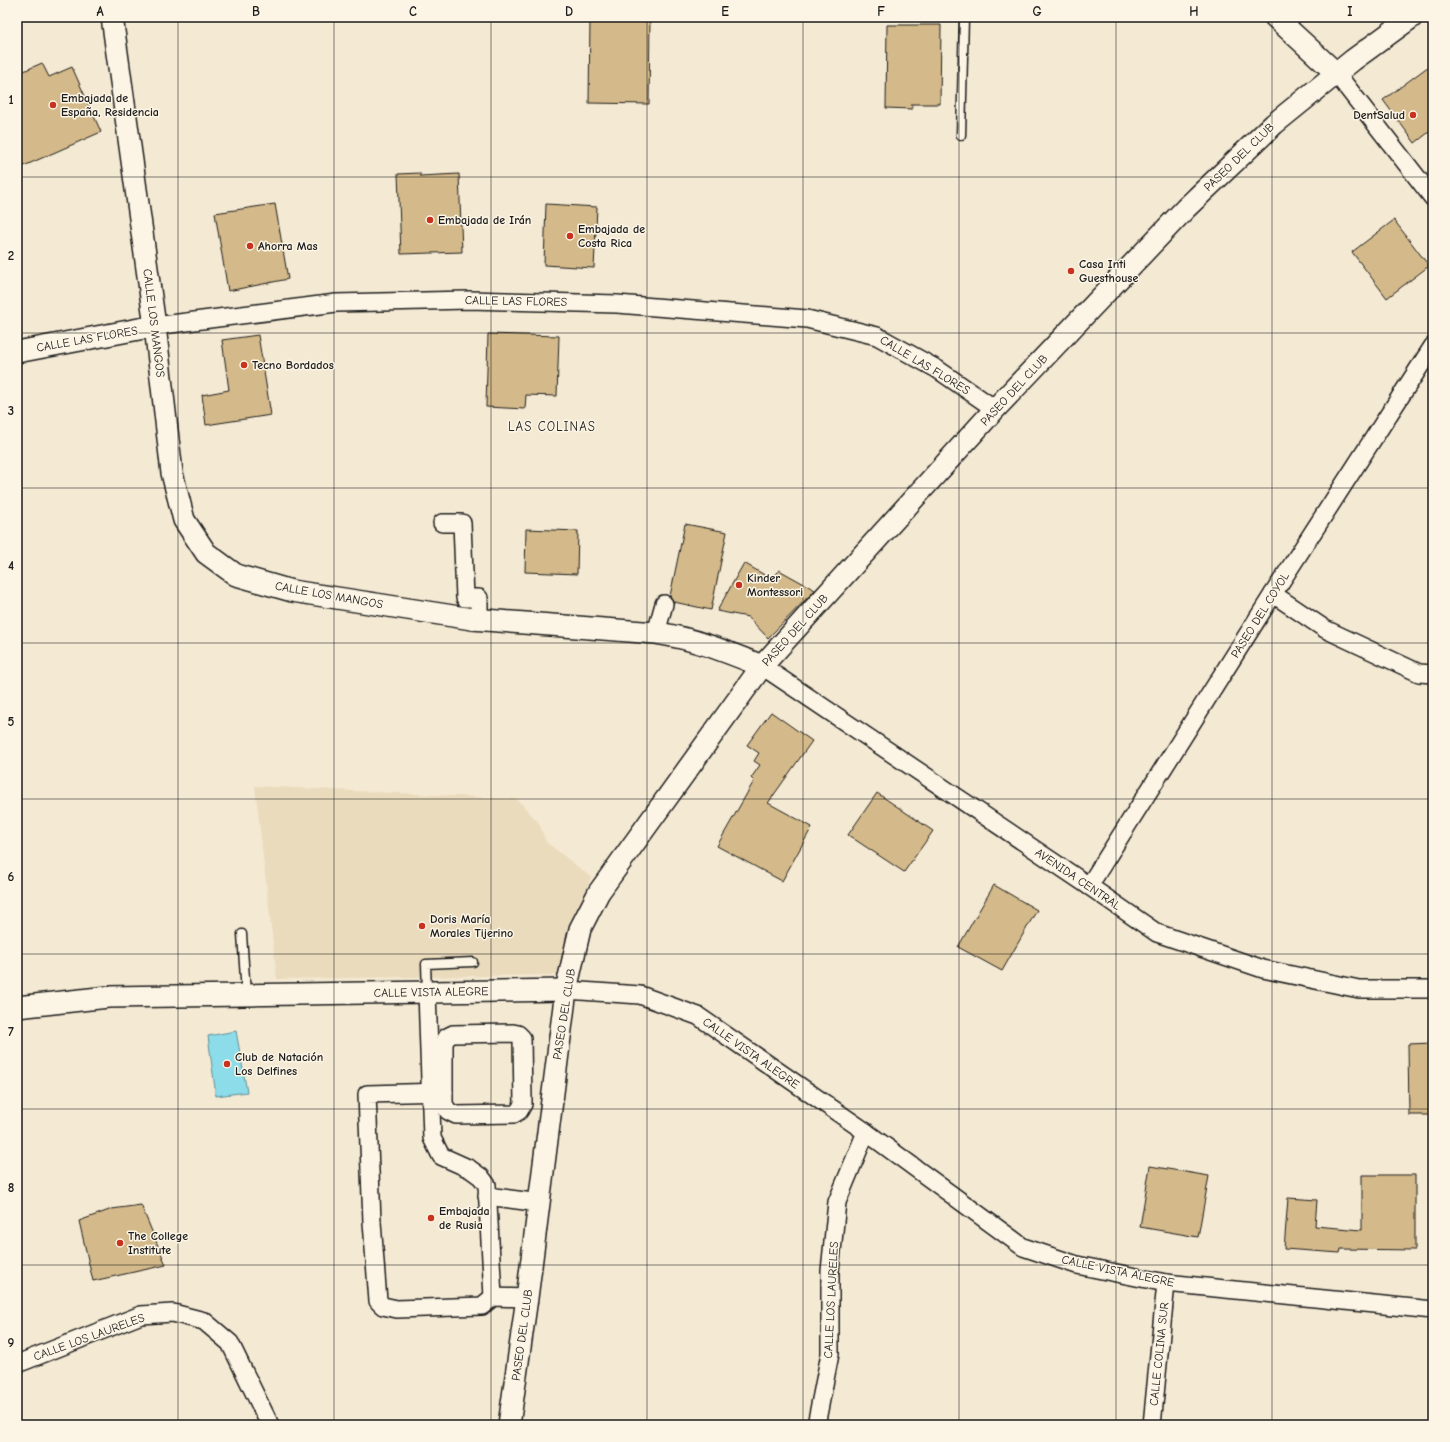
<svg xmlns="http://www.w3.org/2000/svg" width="1450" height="1442" font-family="'Comic Neue',sans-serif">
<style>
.built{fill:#eadbbd}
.water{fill:#8ddce9;stroke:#608f97}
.building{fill:#d4ba8a;stroke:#1c1c1c}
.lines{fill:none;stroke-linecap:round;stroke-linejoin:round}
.service-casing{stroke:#1c1c1c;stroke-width:11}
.minor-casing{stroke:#1c1c1c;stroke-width:20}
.tertiary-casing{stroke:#1c1c1c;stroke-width:24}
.service{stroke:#fcf5e5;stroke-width:8}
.minor{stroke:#fcf5e5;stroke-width:17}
.tertiary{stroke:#fcf5e5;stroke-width:21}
.grid{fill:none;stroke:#1c1c1c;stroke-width:1;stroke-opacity:0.55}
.poi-dot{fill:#c8321e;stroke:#fcf5e5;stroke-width:1.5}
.labels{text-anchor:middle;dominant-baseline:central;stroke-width:3;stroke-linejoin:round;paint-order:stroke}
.poi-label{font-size:12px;font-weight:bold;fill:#1c1c1c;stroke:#fcf5e5;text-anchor:start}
.street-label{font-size:12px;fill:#1c1c1c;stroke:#fcf5e5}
.neighbourhood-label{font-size:13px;letter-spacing:1px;fill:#1c1c1c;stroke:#fcf5e5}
.neatline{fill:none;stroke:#1c1c1c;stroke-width:1.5}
.grid-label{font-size:13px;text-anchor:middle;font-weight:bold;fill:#1c1c1c}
</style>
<rect width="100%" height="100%" fill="#f4e9d3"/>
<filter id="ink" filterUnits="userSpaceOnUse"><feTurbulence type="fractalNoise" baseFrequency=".025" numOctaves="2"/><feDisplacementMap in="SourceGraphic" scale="8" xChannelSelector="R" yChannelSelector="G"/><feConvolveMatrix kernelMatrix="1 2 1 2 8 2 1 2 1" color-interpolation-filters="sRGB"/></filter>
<g filter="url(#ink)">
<polygon class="built" points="255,786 517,799 539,823 546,842 591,877 556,975 277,979"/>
<polygon class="water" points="236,1031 247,1092 216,1096 208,1036"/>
<g class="building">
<polygon points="611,17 650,17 649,104 589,103 590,19 609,19"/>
<polygon points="887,25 941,25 940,104 912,104 912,109 886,108"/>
<polygon points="42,63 49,77 72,67 101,132 17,169 17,74"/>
<polygon points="1433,63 1433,129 1415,143 1383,100"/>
<polygon points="420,173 420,176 459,174 462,252 401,254 398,174"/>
<polygon points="275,204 288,279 228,291 215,213"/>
<polygon points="546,204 597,207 594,268 544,265"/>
<polygon points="1394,220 1429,266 1387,298 1352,252"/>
<polygon points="488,334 559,336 557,396 526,395 525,409 486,407"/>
<polygon points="258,335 271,415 206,425 202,395 229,390 222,340"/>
<polygon points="685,524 727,532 711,610 674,602 670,596"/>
<polygon points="526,529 578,531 577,574 525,572"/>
<polygon points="744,563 773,580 779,570 815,590 768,638 748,617 717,611"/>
<polygon points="771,712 812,741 768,803 812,827 782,881 717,846 754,781 751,778 760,765 754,761 759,753 747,745"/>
<polygon points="877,793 933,831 904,872 848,835"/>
<polygon points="994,885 1037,910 1002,971 958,947"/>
<polygon points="1433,1043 1433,1115 1409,1115 1408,1044"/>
<polygon points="1150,1166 1209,1176 1198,1237 1140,1227"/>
<polygon points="1362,1175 1415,1175 1415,1250 1341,1249 1340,1253 1284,1249 1288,1198 1317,1200 1315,1226 1362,1230"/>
<polygon points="141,1205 166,1265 93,1281 79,1221 112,1209"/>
</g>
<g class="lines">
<g class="service-casing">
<g id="service">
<polyline points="961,135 964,17"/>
<polyline points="242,934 246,994"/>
<polyline points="427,992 426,964 473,962"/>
</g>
</g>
<g class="minor-casing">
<g id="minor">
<polyline points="1336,73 1433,198"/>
<polyline points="155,326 336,303 469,300 617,304 807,319 877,336 937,369 995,409"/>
<polyline points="442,523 462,523 465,598 479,598 479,620"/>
<polyline points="1273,594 1325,629 1419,673 1433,674"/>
<polyline points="656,633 664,604"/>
<polyline points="762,666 1089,886 1157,933 1263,969 1359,989 1433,989"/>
<polyline points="1089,886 1273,594 1433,346"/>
<polyline points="566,990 640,995 698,1016 866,1132 1023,1247 1077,1265 1166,1283 1433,1310"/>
<polyline points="427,992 432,1138 441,1156 470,1169 481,1177 487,1185 493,1297"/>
<polygon points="513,1033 518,1034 522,1038 523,1104 519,1111 514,1114 456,1115 448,1111 444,1104 444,1043 447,1037 453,1034"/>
<polyline points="444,1092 367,1094 372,1222 378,1301 383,1306 397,1309 482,1306 493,1297 527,1298"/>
<polyline points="487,1196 540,1203"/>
<polyline points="17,1364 141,1315 173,1313 204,1321 230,1343 270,1425"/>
<polyline points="816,1425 830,1354 830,1271 837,1202 866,1132"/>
<polyline points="1152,1425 1166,1283"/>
</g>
</g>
<g class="tertiary-casing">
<g id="tertiary">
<path d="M112,17L155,326L172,473L184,520L206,553L236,575L292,591L472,619L656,633C693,638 727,652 762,666"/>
<polyline points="1275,17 1336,73"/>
<polyline points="17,352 155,326"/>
<polyline points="17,1007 108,997 566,990"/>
<polyline points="509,1425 527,1298 566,990 580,929 599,892 762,666 995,409 1186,208 1274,124 1353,60 1412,17"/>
</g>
</g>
<use href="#service" class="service"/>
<use href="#minor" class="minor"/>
<use href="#tertiary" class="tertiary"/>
</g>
</g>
<path class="grid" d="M178,17V1425M334,17V1425M491,17V1425M647,17V1425M803,17V1425M959,17V1425M1116,17V1425M1272,17V1425M17,177H1433M17,333H1433M17,488H1433M17,643H1433M17,799H1433M17,954H1433M17,1109H1433M17,1265H1433"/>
<g class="poi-dot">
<circle cx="53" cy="105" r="4"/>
<circle cx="1413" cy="115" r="4"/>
<circle cx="430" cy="220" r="4"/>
<circle cx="570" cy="236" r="4"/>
<circle cx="250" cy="246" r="4"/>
<circle cx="1071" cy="271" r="4"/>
<circle cx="244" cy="365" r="4"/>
<circle cx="739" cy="585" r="4"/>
<circle cx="422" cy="926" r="4"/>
<circle cx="227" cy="1064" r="4"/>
<circle cx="431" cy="1218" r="4"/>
<circle cx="120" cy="1243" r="4"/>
</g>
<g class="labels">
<g class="poi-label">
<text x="61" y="98">Embajada de<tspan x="61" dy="14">España, Residencia</tspan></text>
<text x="1405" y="115" text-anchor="end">DentSalud</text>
<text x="438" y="220">Embajada de Irán</text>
<text x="578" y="229">Embajada de<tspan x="578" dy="14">Costa Rica</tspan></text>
<text x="258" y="246">Ahorra Mas</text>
<text x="1079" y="264">Casa Inti<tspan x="1079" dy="14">Guesthouse</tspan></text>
<text x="252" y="365">Tecno Bordados</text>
<text x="747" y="578">Kinder<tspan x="747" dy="14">Montessori</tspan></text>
<text x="430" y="919">Doris María<tspan x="430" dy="14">Morales Tijerino</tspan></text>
<text x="235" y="1057">Club de Natación<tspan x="235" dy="14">Los Delfines</tspan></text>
<text x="439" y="1211">Embajada<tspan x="439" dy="14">de Rusia</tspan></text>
<text x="128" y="1236">The College<tspan x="128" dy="14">Institute</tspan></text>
</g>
<g class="street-label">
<text transform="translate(1239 157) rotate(-44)">PASEO DEL CLUB</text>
<text transform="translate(516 301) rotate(1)">CALLE LAS FLORES</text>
<text transform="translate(154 323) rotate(83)">CALLE LOS MANGOS</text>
<text transform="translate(87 339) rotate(-10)">CALLE LAS FLORES</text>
<text transform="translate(925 365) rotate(31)">CALLE LAS FLORES</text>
<text transform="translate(1014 390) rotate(-47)">PASEO DEL CLUB</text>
<text transform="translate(329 595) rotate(10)">CALLE LOS MANGOS</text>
<text transform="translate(1260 615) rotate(-58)">PASEO DEL COYOL</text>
<text transform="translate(795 630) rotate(-48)">PASEO DEL CLUB</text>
<text transform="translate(1078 879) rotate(34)">AVENIDA CENTRAL</text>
<text transform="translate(431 992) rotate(-1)">CALLE VISTA ALEGRE</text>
<text transform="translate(564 1014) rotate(-81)">PASEO DEL CLUB</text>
<text transform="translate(751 1053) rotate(35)">CALLE VISTA ALEGRE</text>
<text transform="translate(1118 1271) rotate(12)">CALLE VISTA ALEGRE</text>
<text transform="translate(831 1300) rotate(-87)">CALLE LOS LAURELES</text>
<text transform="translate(522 1335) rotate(-82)">PASEO DEL CLUB</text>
<text transform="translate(89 1337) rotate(-20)">CALLE LOS LAURELES</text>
<text transform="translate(1159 1354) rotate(-84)">CALLE COLINA SUR</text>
</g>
<g class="neighbourhood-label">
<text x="552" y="426">LAS COLINAS</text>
</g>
</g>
<rect width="1450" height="1442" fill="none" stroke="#fcf5e5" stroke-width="44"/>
<rect x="22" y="22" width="1406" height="1398" class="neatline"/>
<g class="grid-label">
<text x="100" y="16">A</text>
<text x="256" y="16">B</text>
<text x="413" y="16">C</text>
<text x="569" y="16">D</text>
<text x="725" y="16">E</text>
<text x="881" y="16">F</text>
<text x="1037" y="16">G</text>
<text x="1194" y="16">H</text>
<text x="1350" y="16">I</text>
<text x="11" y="104">1</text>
<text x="11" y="260">2</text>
<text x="11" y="415">3</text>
<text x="11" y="570">4</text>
<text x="11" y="726">5</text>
<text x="11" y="881">6</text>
<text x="11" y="1036">7</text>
<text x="11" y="1192">8</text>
<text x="11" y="1347">9</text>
</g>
</svg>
